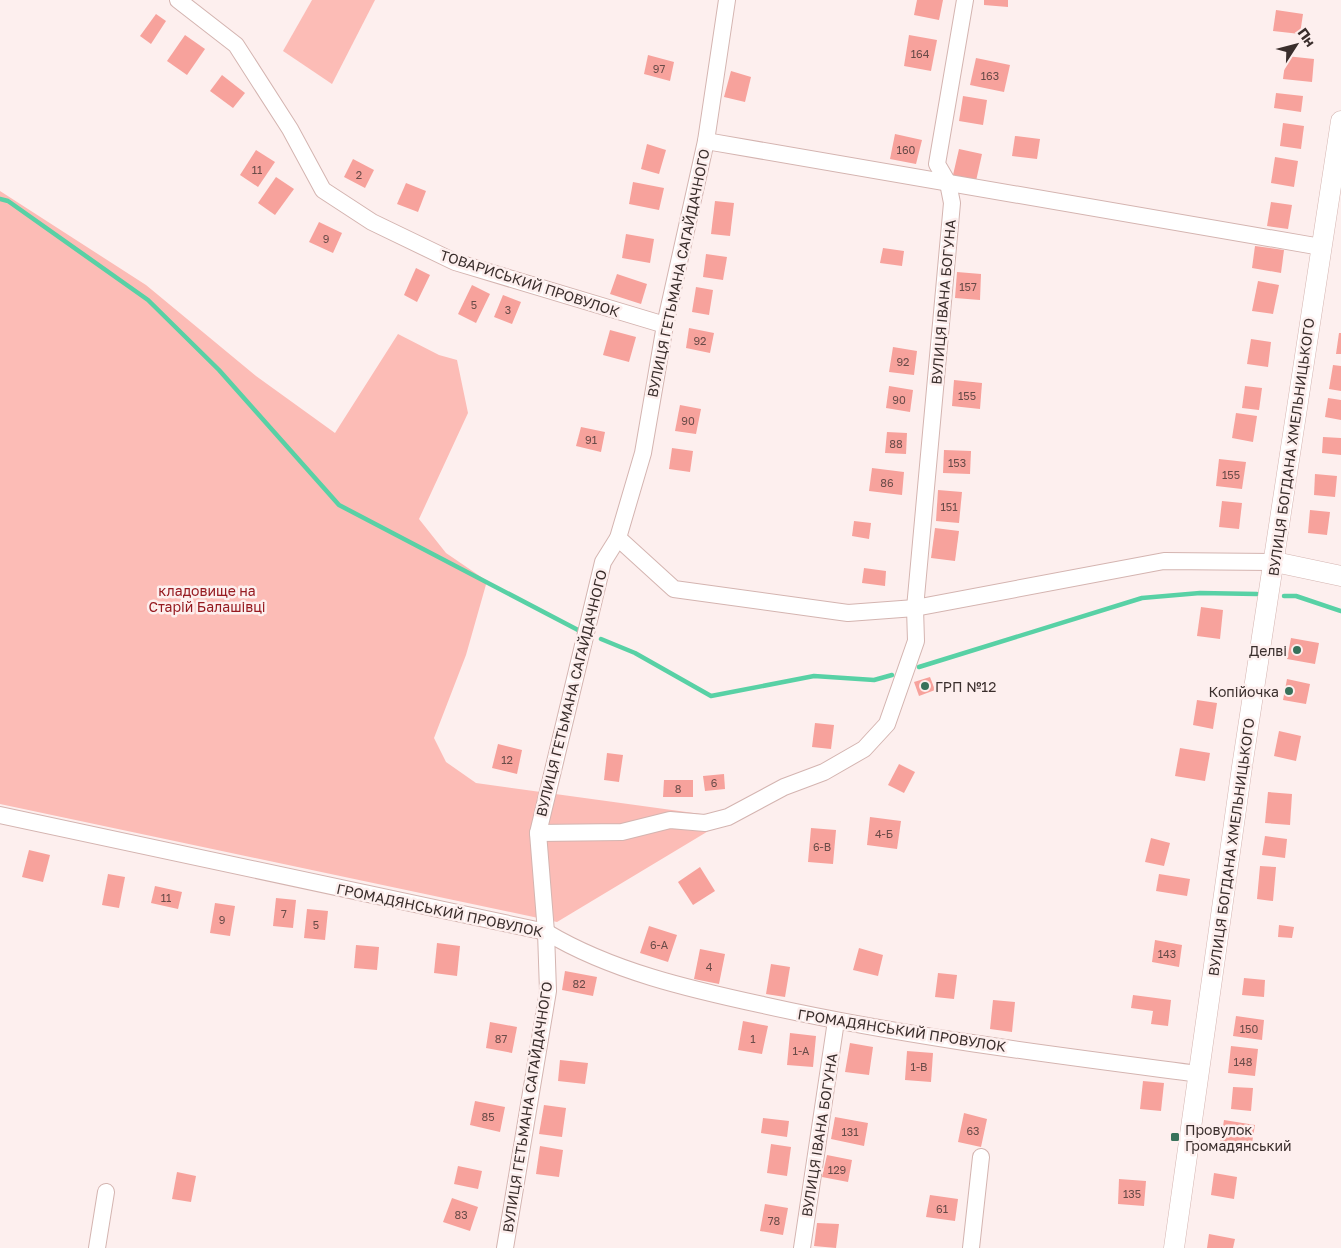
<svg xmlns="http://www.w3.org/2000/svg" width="1341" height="1248" font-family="'Golos Text',sans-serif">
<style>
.green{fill:#fcbcb6}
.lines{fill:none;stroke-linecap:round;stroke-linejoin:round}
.stream{stroke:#58d1a5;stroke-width:4.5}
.building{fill:#f7a29c}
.minor-casing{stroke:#d4b4b0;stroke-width:18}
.tertiary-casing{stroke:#d4b4b0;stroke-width:21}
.minor{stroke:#fff;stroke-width:16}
.tertiary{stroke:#fff;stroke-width:20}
.poi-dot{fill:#38725b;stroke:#fdefee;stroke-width:2}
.labels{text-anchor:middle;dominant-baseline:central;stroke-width:5;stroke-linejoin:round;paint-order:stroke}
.number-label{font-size:11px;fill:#694b48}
.street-label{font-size:14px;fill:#3a2e2c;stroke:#fdefee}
.park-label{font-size:14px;fill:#961b21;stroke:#fdefee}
.poi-label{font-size:14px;fill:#3a2e2c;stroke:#fdefee;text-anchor:end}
</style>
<rect width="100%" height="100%" fill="#fdefee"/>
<g class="green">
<polygon points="312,0 375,0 332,84 283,51"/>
<polygon points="0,191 146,285 256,376 335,433 398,334 439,355 457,360 468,413 419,519 446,553 487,581 466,655 434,738 446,762 476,783 730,818 557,922 0,804"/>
</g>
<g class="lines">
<g class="stream">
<polyline points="0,199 8,201 148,300 219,370 339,505 578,630"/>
<polyline points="1284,596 1296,596 1341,611"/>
<polyline points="601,639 635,653 711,696 814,676 874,680 892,675"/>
<polyline points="919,667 1142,598 1200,593 1257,594"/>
</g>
</g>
<g class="building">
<polygon points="917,0 943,0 939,20 914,15"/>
<polygon points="984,0 1008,0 1008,7 984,5"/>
<polygon points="1276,10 1303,14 1300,34 1273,31"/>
<polygon points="156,14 166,21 151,44 140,36"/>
<polygon points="185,35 205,49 187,75 167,61"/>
<polygon points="909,35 937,40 931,71 904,66"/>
<polygon points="648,55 674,62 670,81 644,74"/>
<polygon points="1286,56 1314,59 1312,82 1283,79"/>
<polygon points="976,58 1010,65 1004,92 970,85"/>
<polygon points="731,71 751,77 745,102 724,97"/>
<polygon points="222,75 245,93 233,108 210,91"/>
<polygon points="1276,93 1303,96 1301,112 1274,108"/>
<polygon points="963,96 987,100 983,125 959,121"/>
<polygon points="1283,123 1304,126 1301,149 1280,146"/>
<polygon points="895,134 922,140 916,164 890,159"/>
<polygon points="1015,136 1040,139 1037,159 1012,156"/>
<polygon points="647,144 666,150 659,174 641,169"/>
<polygon points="959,149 982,154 976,181 953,175"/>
<polygon points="256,150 275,162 258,187 240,175"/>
<polygon points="1275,157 1298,161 1294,187 1271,183"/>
<polygon points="353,159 374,170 365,188 344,177"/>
<polygon points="276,177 294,189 275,215 258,203"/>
<polygon points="633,182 664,188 659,210 629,204"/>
<polygon points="406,183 426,191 418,212 397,204"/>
<polygon points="715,201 734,203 730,236 711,234"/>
<polygon points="1271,202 1292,205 1288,229 1267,226"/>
<polygon points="319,222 342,233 333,253 309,242"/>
<polygon points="626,234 654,239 650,263 622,258"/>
<polygon points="1255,246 1284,250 1281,273 1252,268"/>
<polygon points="883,248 904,251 902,266 880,263"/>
<polygon points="706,254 727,257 723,280 703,277"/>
<polygon points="416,268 430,275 417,302 404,295"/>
<polygon points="957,272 981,274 980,300 955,298"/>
<polygon points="617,274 647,284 641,304 610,294"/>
<polygon points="1258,281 1279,285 1273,314 1252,311"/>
<polygon points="472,285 490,294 476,323 458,314"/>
<polygon points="696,287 713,290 709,315 692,312"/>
<polygon points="503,295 521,302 512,324 494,317"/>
<polygon points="689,328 714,333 710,353 686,348"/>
<polygon points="610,330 636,337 629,362 603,355"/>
<polygon points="1339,333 1341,333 1341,354 1336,354"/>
<polygon points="1251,339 1271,342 1268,367 1247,364"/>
<polygon points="893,347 917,351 914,375 889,372"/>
<polygon points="1333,365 1341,366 1341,391 1329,389"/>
<polygon points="954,380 982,383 980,409 952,406"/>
<polygon points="889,386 913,390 910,412 886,408"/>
<polygon points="1245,386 1262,388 1259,410 1242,408"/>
<polygon points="1328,398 1341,400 1341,420 1325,417"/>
<polygon points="680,405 701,409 696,434 675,431"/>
<polygon points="1236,413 1257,416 1253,442 1232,438"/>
<polygon points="581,427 605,432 601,452 576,446"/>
<polygon points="887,432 907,433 906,454 885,453"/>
<polygon points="1323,437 1341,438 1341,455 1322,453"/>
<polygon points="672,448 693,451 690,472 669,469"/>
<polygon points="944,450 971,451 970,474 943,473"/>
<polygon points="1219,459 1246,462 1242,489 1216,486"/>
<polygon points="872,468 904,472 902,495 869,491"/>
<polygon points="1315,474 1337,476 1335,497 1314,495"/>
<polygon points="938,490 962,492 959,523 936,521"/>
<polygon points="1222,501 1242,503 1239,529 1219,527"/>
<polygon points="1310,510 1330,512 1327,535 1308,533"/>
<polygon points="854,521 871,523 869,539 852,536"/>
<polygon points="935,528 959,531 955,561 931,558"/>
<polygon points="864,568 886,571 885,586 862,583"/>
<polygon points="1201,607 1223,610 1220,639 1197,636"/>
<polygon points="1291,638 1319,643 1315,664 1287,659"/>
<polygon points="930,677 935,690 919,696 914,682"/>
<polygon points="1287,679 1310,684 1306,704 1283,700"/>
<polygon points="1197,700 1217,703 1213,729 1193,725"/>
<polygon points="815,723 834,725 831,749 812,747"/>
<polygon points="1279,731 1301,736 1296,761 1274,756"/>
<polygon points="498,744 522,750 517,774 492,768"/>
<polygon points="1180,748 1210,753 1205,781 1175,776"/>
<polygon points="607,753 623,755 619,782 604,780"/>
<polygon points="899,764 915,772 904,793 888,785"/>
<polygon points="724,774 725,789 705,791 703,776"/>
<polygon points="664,780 693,780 693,797 663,797"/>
<polygon points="1268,792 1292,794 1290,825 1265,823"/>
<polygon points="870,817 901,821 897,849 867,845"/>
<polygon points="811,828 836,830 833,864 808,862"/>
<polygon points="1265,836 1287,839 1285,858 1262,855"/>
<polygon points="1151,838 1170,843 1164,866 1145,862"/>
<polygon points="29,850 50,855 43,882 22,877"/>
<polygon points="1260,866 1276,867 1273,901 1257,899"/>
<polygon points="700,867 715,891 693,905 678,882"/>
<polygon points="108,874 125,877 119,908 102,905"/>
<polygon points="1159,874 1190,879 1187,896 1156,891"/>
<polygon points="155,886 182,892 178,909 151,903"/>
<polygon points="276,898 296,900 293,928 273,926"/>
<polygon points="215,903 235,906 230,936 210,933"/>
<polygon points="307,909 328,911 325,940 304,938"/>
<polygon points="1279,925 1294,927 1292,938 1278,937"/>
<polygon points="649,926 677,935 668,962 640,953"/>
<polygon points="1155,940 1182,945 1179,967 1152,962"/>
<polygon points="437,943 460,946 457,976 434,973"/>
<polygon points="356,945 379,947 377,970 354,968"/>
<polygon points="859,948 883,955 878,976 853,970"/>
<polygon points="700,949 725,954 719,984 694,979"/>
<polygon points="771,964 790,967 785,997 766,994"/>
<polygon points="565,971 597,977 593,996 562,990"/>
<polygon points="938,973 957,975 954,999 935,997"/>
<polygon points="1244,978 1265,980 1264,997 1242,995"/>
<polygon points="1133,995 1171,1000 1168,1026 1151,1024 1153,1011 1131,1008"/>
<polygon points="993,1000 1015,1002 1012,1032 990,1029"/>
<polygon points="1236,1016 1264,1020 1262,1040 1233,1036"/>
<polygon points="743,1021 768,1026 762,1054 738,1050"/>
<polygon points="490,1022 517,1027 512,1053 486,1048"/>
<polygon points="790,1033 816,1036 813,1067 787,1065"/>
<polygon points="850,1043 873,1047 869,1075 845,1072"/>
<polygon points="1231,1046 1258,1049 1255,1076 1228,1073"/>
<polygon points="907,1051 933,1053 931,1082 905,1080"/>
<polygon points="560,1060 588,1063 585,1084 558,1081"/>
<polygon points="1143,1081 1164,1083 1161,1111 1140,1109"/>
<polygon points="1233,1087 1253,1088 1251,1111 1231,1109"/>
<polygon points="475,1101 505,1107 500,1132 470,1125"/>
<polygon points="544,1105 566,1108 562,1137 539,1134"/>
<polygon points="964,1113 987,1119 981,1147 958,1142"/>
<polygon points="835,1117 868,1123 864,1146 831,1139"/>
<polygon points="763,1118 789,1121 787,1137 761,1133"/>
<polygon points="1224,1120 1255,1125 1251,1149 1220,1144"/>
<polygon points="771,1144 791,1147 787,1176 767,1173"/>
<polygon points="540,1146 563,1150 559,1177 536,1174"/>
<polygon points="827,1155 852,1160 848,1182 822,1177"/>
<polygon points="458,1166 482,1171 478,1189 454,1184"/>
<polygon points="177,1172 196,1176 191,1202 172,1199"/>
<polygon points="1214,1173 1237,1177 1234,1199 1211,1195"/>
<polygon points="1119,1179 1146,1181 1144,1206 1118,1204"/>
<polygon points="930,1195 958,1199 955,1221 926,1217"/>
<polygon points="452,1198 478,1207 470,1231 443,1222"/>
<polygon points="765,1204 788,1208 783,1235 760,1231"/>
<polygon points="817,1223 839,1224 836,1248 814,1246"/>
<polygon points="1209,1234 1235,1239 1233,1248 1207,1248"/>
</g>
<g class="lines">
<g class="minor-casing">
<g id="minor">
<polyline points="178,0 236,45 290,129 323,190 372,222 455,262 665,325"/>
<polyline points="706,141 1321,247"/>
<polyline points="618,538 674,589 848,613 915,608 1164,561 1275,562"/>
<path d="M0,815L546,932C611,971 689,989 763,1005C906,1037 1054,1055 1199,1074"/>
<polyline points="538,833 622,832 670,820 705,823 728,817 784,787 824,772 864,749 887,724 916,641 915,608 952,203 948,183 937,164 965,0"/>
<polyline points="97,1248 106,1192"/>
<polyline points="505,1248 548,991 546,932 538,833 603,562 618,538 643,453 665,325 706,141 727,0"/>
<polyline points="802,1248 836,1021"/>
<polyline points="971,1248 981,1157"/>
</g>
</g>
<g class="tertiary-casing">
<g id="tertiary">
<polyline points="1275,562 1341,576"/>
<polyline points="1174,1248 1242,767 1341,121"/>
</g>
</g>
<use href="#minor" class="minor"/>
<use href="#tertiary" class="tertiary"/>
</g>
<g class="poi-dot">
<circle cx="1297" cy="650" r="5"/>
<circle cx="925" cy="686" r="5"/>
<circle cx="1289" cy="691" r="5"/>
<rect x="1170" y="1132" width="10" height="10" rx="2.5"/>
</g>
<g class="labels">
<g class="number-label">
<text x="920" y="53">164</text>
<text x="659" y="68">97</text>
<text x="990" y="75">163</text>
<text x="906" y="149">160</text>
<text x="257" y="169">11</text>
<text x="359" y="174">2</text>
<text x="326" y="238">9</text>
<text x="968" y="286">157</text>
<text x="474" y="304">5</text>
<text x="508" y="309">3</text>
<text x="700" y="340">92</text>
<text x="903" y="361">92</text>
<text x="967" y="395">155</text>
<text x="899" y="399">90</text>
<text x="688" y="420">90</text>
<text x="591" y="439">91</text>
<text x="896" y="443">88</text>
<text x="957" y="462">153</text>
<text x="1231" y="474">155</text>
<text x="887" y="482">86</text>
<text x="949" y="506">151</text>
<text x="507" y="759">12</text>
<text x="714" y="782">6</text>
<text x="678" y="788">8</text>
<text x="884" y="833">4-Б</text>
<text x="822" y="846">6-В</text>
<text x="166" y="897">11</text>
<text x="284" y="913">7</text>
<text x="222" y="919">9</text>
<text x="316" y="924">5</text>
<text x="659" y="944">6-А</text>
<text x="1167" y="953">143</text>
<text x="709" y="966">4</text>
<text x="579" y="983">82</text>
<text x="1249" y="1028">150</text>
<text x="501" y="1038">87</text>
<text x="753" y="1038">1</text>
<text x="801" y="1050">1-А</text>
<text x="1243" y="1061">148</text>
<text x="919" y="1066">1-В</text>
<text x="488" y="1116">85</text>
<text x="973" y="1130">63</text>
<text x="850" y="1131">131</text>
<text x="837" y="1169">129</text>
<text x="1132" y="1193">135</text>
<text x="942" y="1208">61</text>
<text x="461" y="1214">83</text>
<text x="774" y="1220">78</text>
</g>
<g class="street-label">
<text transform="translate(678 273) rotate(-78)">ВУЛИЦЯ ГЕТЬМАНА САГАЙДАЧНОГО</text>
<text transform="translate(530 283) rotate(18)">ТОВАРИСЬКИЙ ПРОВУЛОК</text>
<text transform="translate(943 302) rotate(-85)">ВУЛИЦЯ ІВАНА БОГУНА</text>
<text transform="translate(1291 447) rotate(-82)">ВУЛИЦЯ БОГДАНА ХМЕЛЬНИЦЬКОГО</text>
<text transform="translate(571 693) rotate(-76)">ВУЛИЦЯ ГЕТЬМАНА САГАЙДАЧНОГО</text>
<text transform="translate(1231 847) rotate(-82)">ВУЛИЦЯ БОГДАНА ХМЕЛЬНИЦЬКОГО</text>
<text transform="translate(440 910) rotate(12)">ГРОМАДЯНСЬКИЙ ПРОВУЛОК</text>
<text transform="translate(902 1030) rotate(9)">ГРОМАДЯНСЬКИЙ ПРОВУЛОК</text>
<text transform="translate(527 1107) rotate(-81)">ВУЛИЦЯ ГЕТЬМАНА САГАЙДАЧНОГО</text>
<text transform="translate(819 1135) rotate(-81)">ВУЛИЦЯ ІВАНА БОГУНА</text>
</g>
<g class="park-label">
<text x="207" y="590">кладовище на<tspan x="207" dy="16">Старій Балашівці</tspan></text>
</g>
<g class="poi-label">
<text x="1287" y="650">Делві</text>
<text x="935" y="686" text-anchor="start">ГРП №12</text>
<text x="1279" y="691">Копійочка</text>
<text x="1185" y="1129" text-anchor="start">Провулок<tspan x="1185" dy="16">Громадянський</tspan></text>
</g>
</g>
<g transform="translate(1296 45) rotate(54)" stroke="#fdefee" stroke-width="4" paint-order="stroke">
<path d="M0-4L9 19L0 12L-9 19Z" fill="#3a2e2c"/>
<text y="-8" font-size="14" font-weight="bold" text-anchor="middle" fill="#3a2e2c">Пн</text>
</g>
</svg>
